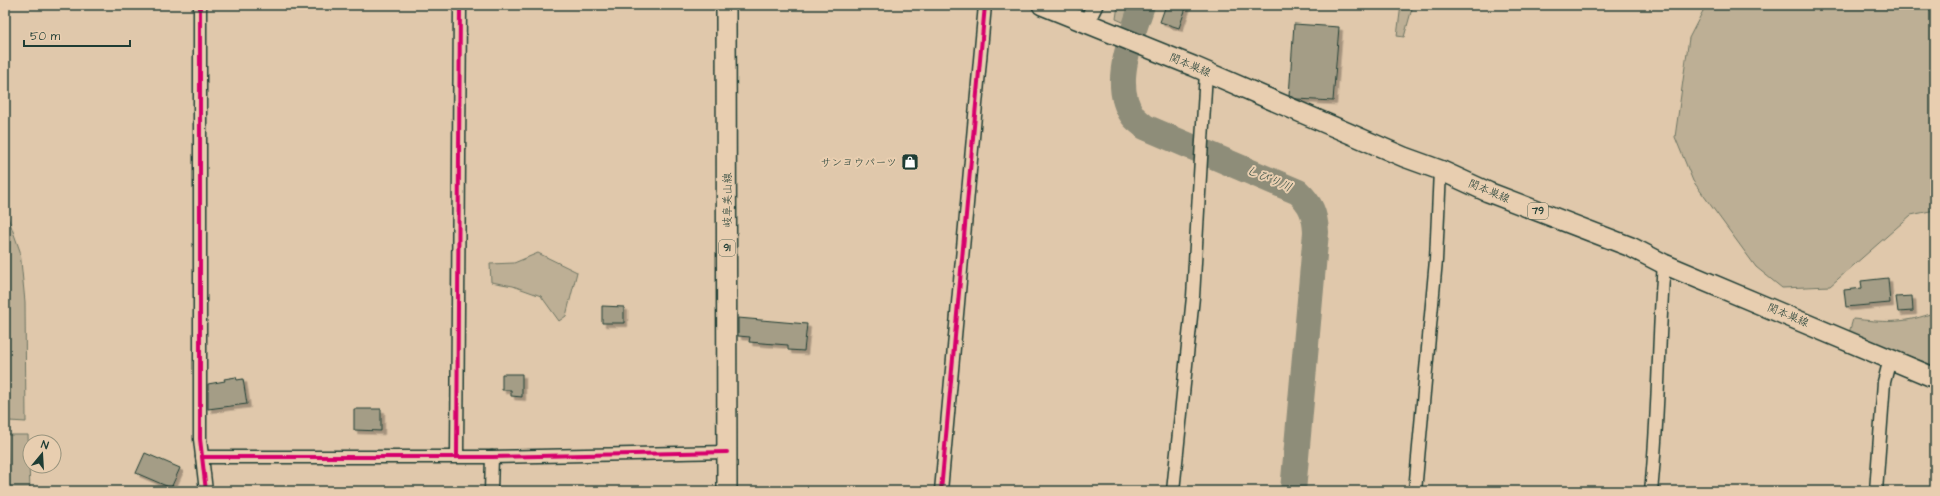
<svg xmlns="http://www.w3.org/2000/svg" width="1940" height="496" font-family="'Architects Daughter','Klee One',sans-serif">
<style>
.green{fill:#bdaf95;stroke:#6e7664}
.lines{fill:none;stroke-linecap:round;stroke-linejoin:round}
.river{stroke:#8e8d79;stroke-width:26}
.building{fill:#a49d86;stroke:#1f3d34;filter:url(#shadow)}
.minor-casing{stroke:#1f3d34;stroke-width:15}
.tertiary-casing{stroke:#1f3d34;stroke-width:18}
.primary-casing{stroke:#1f3d34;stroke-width:22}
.minor{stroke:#e8ceb0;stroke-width:12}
.tertiary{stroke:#e8ceb0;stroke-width:15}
.primary{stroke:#e8ceb0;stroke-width:19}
.cycleway-casing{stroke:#e8ceb0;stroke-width:6}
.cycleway{stroke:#d6006c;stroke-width:4}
.labels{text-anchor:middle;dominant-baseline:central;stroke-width:4;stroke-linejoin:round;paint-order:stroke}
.shield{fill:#e8ceb0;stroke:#5b6859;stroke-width:1}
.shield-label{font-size:10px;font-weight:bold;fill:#1f3d34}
.street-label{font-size:11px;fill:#1f3d34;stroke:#e8ceb0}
.poi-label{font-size:11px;fill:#1f3d34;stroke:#e8ceb0;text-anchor:end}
.water-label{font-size:12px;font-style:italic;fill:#2a453b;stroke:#e8ceb0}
</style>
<defs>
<filter id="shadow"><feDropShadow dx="3.5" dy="3.5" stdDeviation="0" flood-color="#0004"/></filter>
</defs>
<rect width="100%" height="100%" fill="#e0c8ab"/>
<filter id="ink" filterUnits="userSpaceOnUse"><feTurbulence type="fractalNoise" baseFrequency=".025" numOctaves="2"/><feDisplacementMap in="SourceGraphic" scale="8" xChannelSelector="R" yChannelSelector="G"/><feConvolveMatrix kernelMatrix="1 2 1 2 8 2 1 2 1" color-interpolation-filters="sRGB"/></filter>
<g filter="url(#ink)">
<g class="green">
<polygon points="1118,5 1137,5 1132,26 1116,19"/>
<polygon points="1401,5 1413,5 1404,37 1397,36"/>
<polygon points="1706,5 1935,5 1935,210 1911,215 1830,286 1782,288 1756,267 1693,181 1675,137 1689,38"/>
<polygon points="5,209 20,251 25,302 26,422 9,421 5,335"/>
<polygon points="538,253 577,272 566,316 559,321 541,296 513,286 491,282 490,264 514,263"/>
<path d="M1930,314L1935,316V366L1849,333L1853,319C1883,322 1901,324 1930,314Z"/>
<polygon points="7,435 28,435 30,491 9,491"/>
</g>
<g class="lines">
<path class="river" d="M1142,5C1132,37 1110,85 1133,116C1136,120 1141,123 1145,127L1298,192C1311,204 1315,214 1316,232L1293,491"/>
</g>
<g class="building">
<polygon points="1166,5 1187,5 1179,28 1160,22"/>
<polygon points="1294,24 1339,27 1333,101 1297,99 1289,96"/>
<polygon points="1888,278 1890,303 1846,307 1844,290 1862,288 1861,281"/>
<polygon points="1912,296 1913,311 1898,312 1896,297"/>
<polygon points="602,306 624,307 624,323 602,323"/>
<polygon points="738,318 807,324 804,351 788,350 788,345 749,342 750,337 738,336"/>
<polygon points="502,374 522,374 522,397 511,396 511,390 502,390"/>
<polygon points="236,377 237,380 243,379 247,404 208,409 208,384 225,381 224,379"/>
<polygon points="354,409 381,409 381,431 354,430"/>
<polygon points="145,453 180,468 171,488 136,473"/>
</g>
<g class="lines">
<g class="minor-casing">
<g id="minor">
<polyline points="200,5 200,439 206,491"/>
<polyline points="457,456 460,5"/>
<polyline points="202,457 492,457 727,452"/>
<polyline points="491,491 492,457"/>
<polyline points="941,491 985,5"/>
<polyline points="1173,491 1193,297 1206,72"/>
<polyline points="1415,491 1436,260 1440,170"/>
<path d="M1651,491C1659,416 1658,340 1664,264"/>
<polyline points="1876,491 1884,382 1890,359"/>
</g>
</g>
<g class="tertiary-casing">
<polyline id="tertiary" points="1086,23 1095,5"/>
</g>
<g class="primary-casing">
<g id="primary">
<polyline points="726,5 727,491"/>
<polyline points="1042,5 1193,66 1404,157 1440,170 1488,192 1631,247 1664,264 1935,378"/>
</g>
</g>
<use href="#minor" class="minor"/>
<use href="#tertiary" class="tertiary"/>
<use href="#primary" class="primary"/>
<g class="cycleway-casing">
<g id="cycleway">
<polyline points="200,5 200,439 206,491"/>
<polyline points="457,456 460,5"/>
<polyline points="202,457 492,457 727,452"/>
<polyline points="941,491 985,5"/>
</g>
</g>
<use href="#cycleway" class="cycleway"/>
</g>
</g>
<defs>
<g id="shop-square" transform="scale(0.9)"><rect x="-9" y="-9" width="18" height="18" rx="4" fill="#1f3d34" stroke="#e8ceb0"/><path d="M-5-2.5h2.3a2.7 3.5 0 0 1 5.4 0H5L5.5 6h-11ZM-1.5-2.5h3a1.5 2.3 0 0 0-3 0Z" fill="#fff"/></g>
</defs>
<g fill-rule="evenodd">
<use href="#shop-square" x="910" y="162"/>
</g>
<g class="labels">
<g class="shield">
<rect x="1528" y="203" width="20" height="16" rx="3"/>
<rect x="719" y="240" width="16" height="16" rx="3"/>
</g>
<g class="shield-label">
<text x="1538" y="211">79</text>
<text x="727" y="248">91</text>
</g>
<g class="street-label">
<text transform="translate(1190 65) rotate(23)">関本巣線</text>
<text transform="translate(1489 191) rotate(23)">関本巣線</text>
<text transform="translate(727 200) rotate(-90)">岐阜美山線</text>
<text transform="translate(1788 315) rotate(23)">関本巣線</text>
</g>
<g class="poi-label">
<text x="897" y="162">サンヨウパーツ</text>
</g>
<g class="water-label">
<text transform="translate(1269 179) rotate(23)">しびり川</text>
</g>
</g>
<rect width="1940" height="496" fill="none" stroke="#e8ceb0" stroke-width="20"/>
<rect x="10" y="10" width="1920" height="476" fill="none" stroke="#1f3d34" stroke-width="1.5" filter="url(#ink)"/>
<g transform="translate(42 454) rotate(18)"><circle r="19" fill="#e8ceb0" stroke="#98947e"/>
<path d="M0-3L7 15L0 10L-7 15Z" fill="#1f3d34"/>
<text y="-6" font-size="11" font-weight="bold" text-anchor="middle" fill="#1f3d34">N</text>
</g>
<path d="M24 40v6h106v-6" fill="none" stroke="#1f3d34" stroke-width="2"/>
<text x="30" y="40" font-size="12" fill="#1f3d34" stroke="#e8ceb0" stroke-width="3" paint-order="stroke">50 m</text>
</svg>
